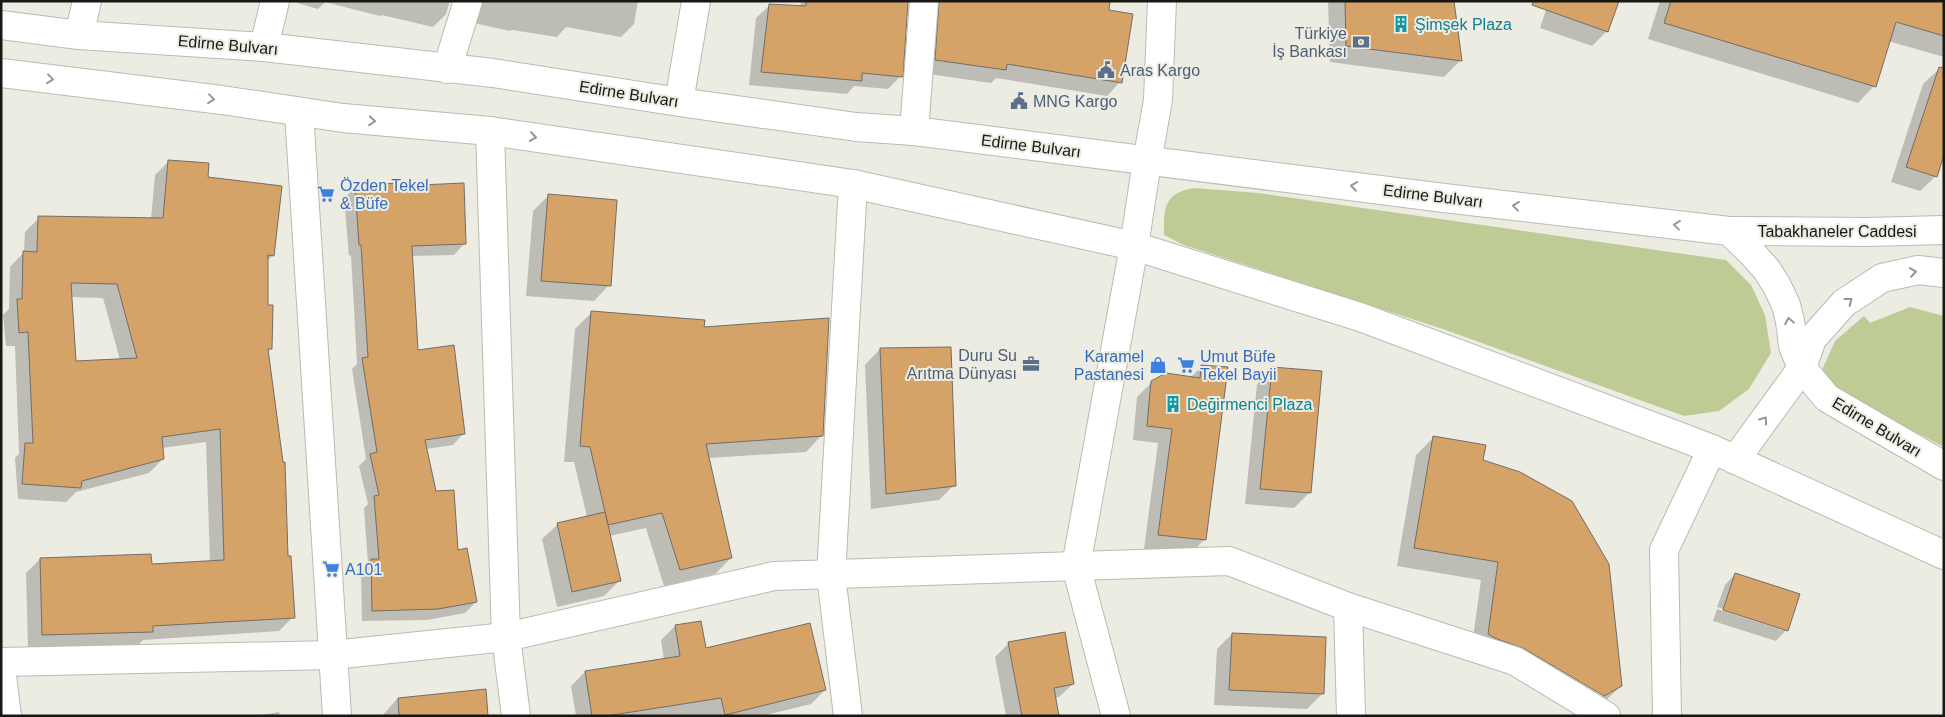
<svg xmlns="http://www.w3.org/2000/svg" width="1945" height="717" font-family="Helvetica,sans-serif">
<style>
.green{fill:#becb95}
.shadow{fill:#0003;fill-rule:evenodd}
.building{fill:#d5a367;stroke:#726d67;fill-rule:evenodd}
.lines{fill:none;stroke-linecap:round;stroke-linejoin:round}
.minor-casing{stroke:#bbbab2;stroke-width:30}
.major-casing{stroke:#bbbab2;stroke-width:30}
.highway-casing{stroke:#bbbab2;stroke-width:30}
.minor{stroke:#fff;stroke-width:28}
.major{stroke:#fff;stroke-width:28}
.highway{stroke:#fff;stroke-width:28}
.oneway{stroke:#979795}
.labels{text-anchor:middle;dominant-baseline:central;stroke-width:4;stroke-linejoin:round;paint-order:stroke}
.culture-label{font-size:16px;fill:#0d838f;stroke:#edece3;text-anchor:start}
.service-label{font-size:16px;fill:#4e5e75;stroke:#edece3;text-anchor:end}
.street-label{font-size:16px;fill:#181714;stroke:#edece3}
.shop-label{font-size:16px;fill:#366cbe;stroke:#edece3;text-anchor:start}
</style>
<rect width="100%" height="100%" fill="#edece3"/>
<g class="green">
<path d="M1194,188L1258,193L1726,260L1751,285L1765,315L1771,353L1749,389L1719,411L1684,416L1443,329L1184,245L1164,235C1164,209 1163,193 1194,188Z"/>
<polygon points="1910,307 1944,316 1944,447 1817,381 1835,341 1864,316 1870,323"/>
</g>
<g class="shadow">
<polygon points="297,1 450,1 446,14 433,27 382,15 380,16 325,2 318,9 297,3"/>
<polygon points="463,1 638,1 634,24 621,37 566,27 557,37 512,30 510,31 469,22"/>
<polygon points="801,1 907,1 901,76 888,89 854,86 847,94 749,85 756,18 770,5 800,7"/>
<polygon points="919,1 1109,1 1108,12 1120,82 1107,96 996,78 991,83 922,73"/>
<polygon points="1328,1 1452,1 1461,60 1444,77 1330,62"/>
<polygon points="1549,1 1607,31 1592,46 1540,28"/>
<polygon points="1660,1 1944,1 1944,57 1888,41 1874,86 1858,103 1648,39"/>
<polygon points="1939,69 1936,176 1920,191 1891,182 1923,84"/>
<path d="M169,161L207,178L273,255L267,261V306L271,348L267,352L293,617L279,631L143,640L138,645L28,649L26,573L40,559L150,566L210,562L206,442L162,448L163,459L149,473L76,492L66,502L18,499L15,458L19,454L15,346H6L3,315L9,309L10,267L24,252L25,232L39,218L151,219L155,175ZM70,297L103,298L120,360L74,362Z"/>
<polygon points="396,187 464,244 454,255 411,256 417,351 463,434 453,445 426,449 435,492 476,602 465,613 427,620 362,621 361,571 368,564 364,508 368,504 359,466 366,459 352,369 357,364 351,255 349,256 344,198 355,188"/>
<polygon points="548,196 609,285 594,301 526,296 533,211"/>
<polygon points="591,313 703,328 822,435 806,452 708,458 731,558 715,574 664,586 646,528 609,536 619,581 604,596 557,607 542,539 558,524 587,517 574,462 564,462 575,329"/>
<polygon points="880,349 954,485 939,500 871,509 865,365"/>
<polygon points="1202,366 1227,368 1204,540 1190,554 1144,549 1158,443 1133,440 1137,397 1152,382 1190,378"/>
<polygon points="1273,368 1310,492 1294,508 1245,504 1257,384"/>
<path d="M1434,437L1482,461L1621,686L1602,704L1471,652L1481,580L1397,566L1416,455ZM1518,643L1603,695V698L1517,645Z"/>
<polygon points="1735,574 1786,630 1776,641 1713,621 1717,609 1782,630 1782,628 1717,607 1725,585"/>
<polygon points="675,626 705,649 825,690 811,704 762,716 576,716 571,686 585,672 664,660 661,640"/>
<polygon points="1232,634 1322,694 1307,709 1214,705 1217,649"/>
<polygon points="1009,643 1073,684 1059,697 1054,698 1058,716 1006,716 995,657"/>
<polygon points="484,691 487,716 382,716 397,699"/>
<polygon points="279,712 280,716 255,716"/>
</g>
<g class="building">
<polygon points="806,1 908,1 903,77 862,73 862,81 761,72 769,4 806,6"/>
<polygon points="939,1 1110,1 1109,10 1133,14 1122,83 1007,64 1006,70 935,60"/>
<polygon points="1345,1 1454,1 1462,61 1346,46"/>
<polygon points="1533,1 1619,1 1608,32 1532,5"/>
<polygon points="1671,1 1944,1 1944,36 1896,22 1876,87 1664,23"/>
<polygon points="1939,67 1944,68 1944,155 1937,177 1906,167"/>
<path d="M168,160L209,163L208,177L282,186L274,256L268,255V305H273L272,349H268L283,462H285L288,556H291L295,618L153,626V632L42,635L40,558L151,554L152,564L224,560L220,429L162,437L164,459L82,481L81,488L22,484L25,443H33L28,332L19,333L17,299H22L23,251L37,252L38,216L163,218ZM71,283L117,284L137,358L76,361Z"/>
<polygon points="397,183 397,186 464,183 466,244 412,246 418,350 454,345 465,434 425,440 436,491 454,490 458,550 467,548 477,602 438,609 372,611 371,559 379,559 374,496 379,495 370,454 377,452 362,358 368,357 361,245 359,245 355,186"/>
<polygon points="548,194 617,200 611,286 541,281"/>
<polygon points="591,311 705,320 704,327 829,318 823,436 706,444 732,558 680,570 662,513 608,525 590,447 580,446"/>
<polygon points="951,347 956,486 886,494 880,348"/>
<polygon points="1201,365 1228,367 1206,540 1158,535 1172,429 1147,426 1151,381 1166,373 1200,378"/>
<polygon points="1272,367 1322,371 1311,493 1260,489"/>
<polygon points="1433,436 1486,445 1483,460 1520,472 1572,501 1609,564 1622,686 1604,696 1523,648 1497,639 1488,634 1498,562 1414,548"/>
<polygon points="605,512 621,581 572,592 557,523"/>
<polygon points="1735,573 1800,594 1788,631 1723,610"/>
<polygon points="701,621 706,648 810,623 826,690 725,715 721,698 606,716 592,716 585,671 680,656 675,625"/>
<polygon points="1065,632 1074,684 1054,688 1059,716 1022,716 1008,642"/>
<polygon points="1232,633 1326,637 1324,694 1229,690"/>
<polygon points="486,689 488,716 399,716 398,698"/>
</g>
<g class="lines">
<g class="minor-casing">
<g id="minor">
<polyline points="79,35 87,1"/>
<polyline points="264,47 275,1"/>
<polyline points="447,69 468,1"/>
<polyline points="679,102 696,1"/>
<polyline points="299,112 337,716"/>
<polyline points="490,131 506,637 516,716"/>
<polyline points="914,131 924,1"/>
<polyline points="1147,162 1158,100 1162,1"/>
<polyline points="1729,231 1867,232 1944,230"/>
<polyline points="1735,460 1802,368 1812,339 1844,303 1882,278 1918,270 1944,273"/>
<polyline points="1348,607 1351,716"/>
<polyline points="1,662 332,655 506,637 774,576 1229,561 1348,607 1515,661 1606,716"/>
<polyline points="1,668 7,716"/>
<polyline points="848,716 831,575 853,184"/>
<polyline points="1116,716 1076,566 1134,246"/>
<polyline points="1667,716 1664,550 1712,449"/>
</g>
</g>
<g class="major-casing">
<polyline id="major" points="1134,246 1147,162"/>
</g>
<g class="highway-casing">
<g id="highway">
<polyline points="1,25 79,35 264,47 493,73 679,102 856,127 914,131 1444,198 1729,231 1750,251 1767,270 1777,286 1786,305 1790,321 1793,346 1802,368 1827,398 1944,466"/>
<polyline points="1,73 222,100 343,118 490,131 853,184 1134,246 1360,317 1681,437 1712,449 1944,555"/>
</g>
</g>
<use href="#minor" class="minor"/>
<use href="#major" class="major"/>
<use href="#highway" class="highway"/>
</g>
<defs><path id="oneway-chevron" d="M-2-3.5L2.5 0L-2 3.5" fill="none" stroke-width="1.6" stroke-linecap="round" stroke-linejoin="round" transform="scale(1.25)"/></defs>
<g class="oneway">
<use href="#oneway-chevron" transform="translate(50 79) rotate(7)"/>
<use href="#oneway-chevron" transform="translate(211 99) rotate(7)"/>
<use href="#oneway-chevron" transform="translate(372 121) rotate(5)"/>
<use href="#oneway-chevron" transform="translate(533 137) rotate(8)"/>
<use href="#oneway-chevron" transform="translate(1354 186) rotate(-172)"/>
<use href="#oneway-chevron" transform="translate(1516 206) rotate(-173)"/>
<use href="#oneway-chevron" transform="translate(1677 225) rotate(-173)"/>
<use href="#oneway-chevron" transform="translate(1913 272) rotate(-8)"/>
<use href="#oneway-chevron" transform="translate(1849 301) rotate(-37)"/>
<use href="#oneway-chevron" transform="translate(1789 321) rotate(-101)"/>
<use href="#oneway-chevron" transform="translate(1764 420) rotate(-54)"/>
</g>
<defs>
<g id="building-bare" transform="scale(1.35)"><path d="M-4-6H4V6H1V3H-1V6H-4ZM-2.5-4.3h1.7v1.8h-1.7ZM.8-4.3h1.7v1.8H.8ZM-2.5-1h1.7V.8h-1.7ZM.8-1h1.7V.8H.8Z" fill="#0f9aa8" stroke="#edece3" stroke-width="2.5" paint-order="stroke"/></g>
<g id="bank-bare" transform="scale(1.35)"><path d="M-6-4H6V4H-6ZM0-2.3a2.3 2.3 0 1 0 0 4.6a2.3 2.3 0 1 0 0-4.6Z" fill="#5c6f8a" stroke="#edece3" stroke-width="2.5" paint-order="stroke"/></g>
<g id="civic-bare" transform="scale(1.35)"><path d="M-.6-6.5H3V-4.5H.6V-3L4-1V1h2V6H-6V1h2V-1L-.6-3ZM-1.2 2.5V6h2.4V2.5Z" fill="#5c6f8a" stroke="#edece3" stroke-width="2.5" paint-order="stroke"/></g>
<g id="supermarket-bare" transform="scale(1.35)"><path d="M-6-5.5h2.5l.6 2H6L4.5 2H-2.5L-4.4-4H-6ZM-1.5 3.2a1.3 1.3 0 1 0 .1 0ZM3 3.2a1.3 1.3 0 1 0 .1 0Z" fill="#3f7fe0" stroke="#edece3" stroke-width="2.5" paint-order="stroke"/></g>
<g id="office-bare" transform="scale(1.35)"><path d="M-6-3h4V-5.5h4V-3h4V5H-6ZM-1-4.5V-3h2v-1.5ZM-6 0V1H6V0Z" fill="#5c6f8a" stroke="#edece3" stroke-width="2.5" paint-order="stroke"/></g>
<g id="shop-bare" transform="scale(1.35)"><path d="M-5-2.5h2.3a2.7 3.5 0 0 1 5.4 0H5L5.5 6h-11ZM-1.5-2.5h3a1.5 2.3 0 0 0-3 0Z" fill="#3f7fe0" stroke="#edece3" stroke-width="2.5" paint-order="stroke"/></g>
</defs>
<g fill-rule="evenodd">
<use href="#building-bare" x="1401" y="24"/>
<use href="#bank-bare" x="1361" y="42"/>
<use href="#civic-bare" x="1106" y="70"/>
<use href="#civic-bare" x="1019" y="101"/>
<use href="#supermarket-bare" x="326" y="194"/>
<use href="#office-bare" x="1031" y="364"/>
<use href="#shop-bare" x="1158" y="365"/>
<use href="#supermarket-bare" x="1186" y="365"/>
<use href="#building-bare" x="1173" y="404"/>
<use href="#supermarket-bare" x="331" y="569"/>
</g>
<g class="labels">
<g class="culture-label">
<text x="1415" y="24">Şimşek Plaza</text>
<text x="1187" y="404">Değirmenci Plaza</text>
</g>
<g class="service-label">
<text x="1347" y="33">Türkiye<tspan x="1347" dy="18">İş Bankası</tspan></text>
<text x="1120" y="70" text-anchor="start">Aras Kargo</text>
<text x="1033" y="101" text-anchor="start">MNG Kargo</text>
<text x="1017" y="355">Duru Su<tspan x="1017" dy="18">Arıtma Dünyası</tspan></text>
</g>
<g class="street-label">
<text transform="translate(228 45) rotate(5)">Edirne Bulvarı</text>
<text transform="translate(629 94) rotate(9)">Edirne Bulvarı</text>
<text transform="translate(1031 146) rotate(7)">Edirne Bulvarı</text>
<text transform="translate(1433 196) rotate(7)">Edirne Bulvarı</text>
<text x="1837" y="231">Tabakhaneler Caddesi</text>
<text transform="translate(1877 427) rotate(31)">Edirne Bulvarı</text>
</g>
<g class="shop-label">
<text x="340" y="185">Özden Tekel<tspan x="340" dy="18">&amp; Büfe</tspan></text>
<text x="1144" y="356" text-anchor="end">Karamel<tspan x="1144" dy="18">Pastanesi</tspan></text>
<text x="1200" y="356">Umut Büfe<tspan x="1200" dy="18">Tekel Bayii</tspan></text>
<text x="345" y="569">A101</text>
</g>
</g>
<rect width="1945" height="717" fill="none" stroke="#181714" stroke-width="5"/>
</svg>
